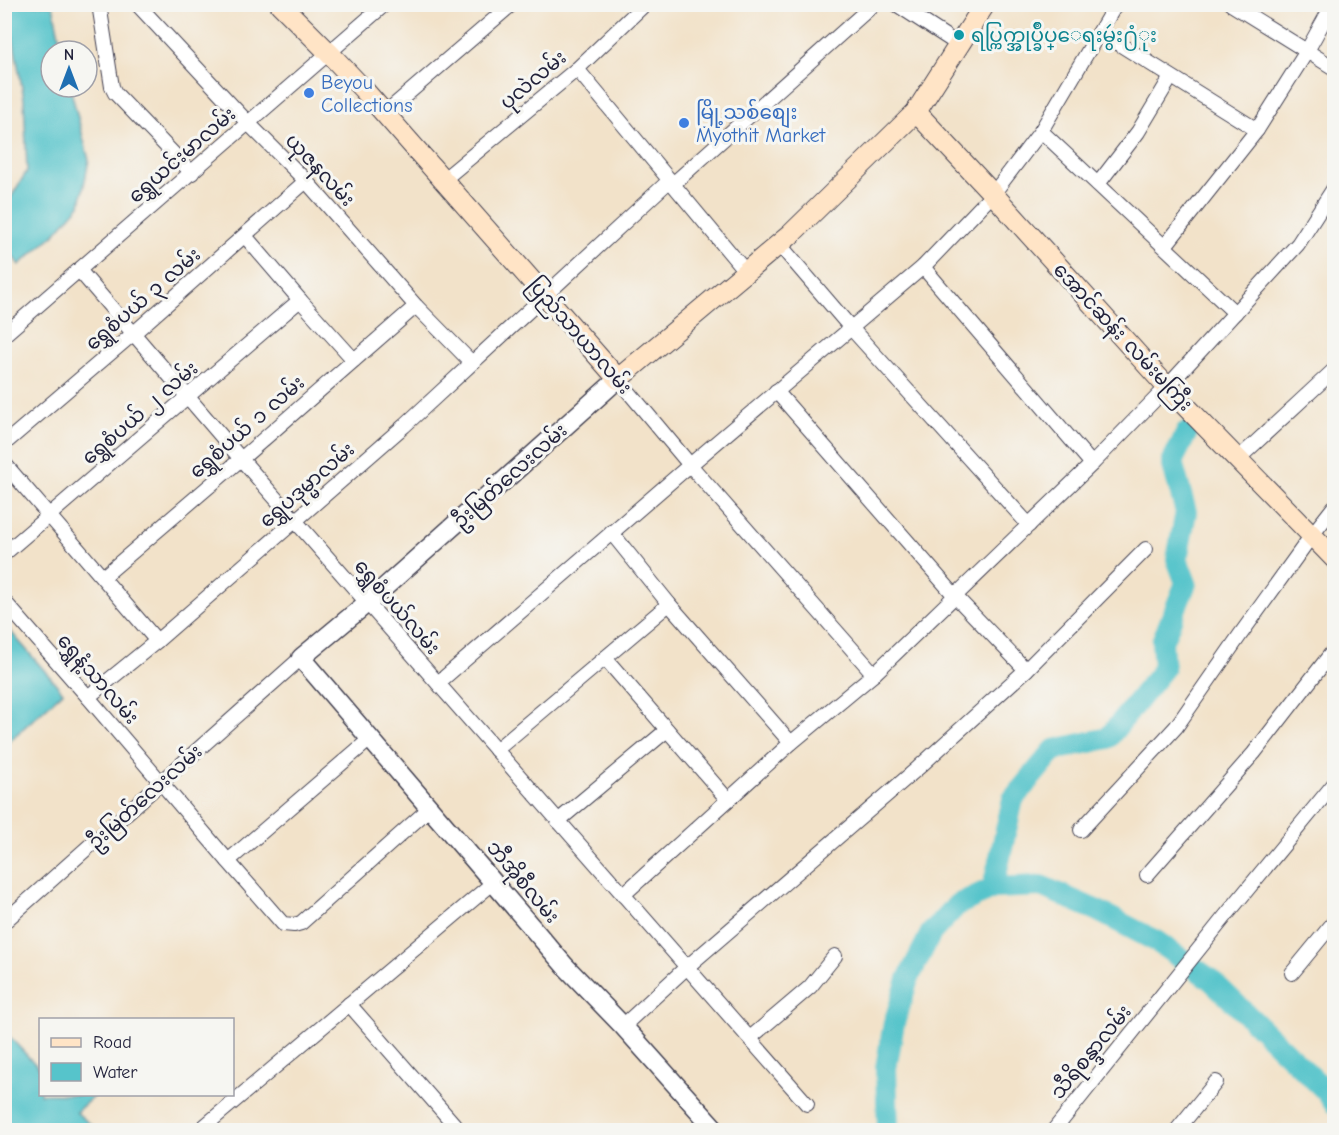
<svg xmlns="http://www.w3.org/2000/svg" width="1339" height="1135" font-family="'Comic Neue','Noto Sans Myanmar',sans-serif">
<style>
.water{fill:#56c4cb;stroke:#3c7383;stroke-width:1.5}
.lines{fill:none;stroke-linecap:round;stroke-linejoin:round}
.river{stroke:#56c4cb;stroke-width:22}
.minor-casing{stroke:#413f50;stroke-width:16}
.tertiary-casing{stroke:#413f50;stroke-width:21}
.secondary-casing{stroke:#413f50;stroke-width:22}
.minor{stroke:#fff;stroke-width:14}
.tertiary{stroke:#fff;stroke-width:18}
.secondary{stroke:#ffe4c6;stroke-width:20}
.culture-dot{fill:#0f9aa8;stroke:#f6f6f2;stroke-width:2}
.shop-dot{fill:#3f7fe0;stroke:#f6f6f2;stroke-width:2}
.labels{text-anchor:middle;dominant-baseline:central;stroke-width:6;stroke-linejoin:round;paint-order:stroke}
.culture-label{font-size:20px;fill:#0d838f;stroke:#f6f6f2;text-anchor:start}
.street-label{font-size:20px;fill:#22223b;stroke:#f6f6f2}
.shop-label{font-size:20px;fill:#366cbe;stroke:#f6f6f2;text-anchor:start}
</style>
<rect width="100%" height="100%" fill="#f6f6f2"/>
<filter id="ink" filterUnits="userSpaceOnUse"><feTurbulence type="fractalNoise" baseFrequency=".0167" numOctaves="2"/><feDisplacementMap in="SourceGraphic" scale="12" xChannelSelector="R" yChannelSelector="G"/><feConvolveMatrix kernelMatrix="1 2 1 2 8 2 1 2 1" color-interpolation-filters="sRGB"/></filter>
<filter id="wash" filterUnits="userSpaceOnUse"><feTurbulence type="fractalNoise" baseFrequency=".008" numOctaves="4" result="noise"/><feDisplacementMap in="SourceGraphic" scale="24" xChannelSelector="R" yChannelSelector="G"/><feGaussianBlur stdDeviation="1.35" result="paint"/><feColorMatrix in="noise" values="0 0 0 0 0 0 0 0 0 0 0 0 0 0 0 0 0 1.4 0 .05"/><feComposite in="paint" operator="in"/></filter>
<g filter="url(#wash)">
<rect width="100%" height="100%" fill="#f2e2c9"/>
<g class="water">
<polygon points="7,5 53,5 62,51 51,51 51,87 70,87 89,160 80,205 53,236 19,265 11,254 5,258 5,207 27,171 24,99"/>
<polygon points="5,625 63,692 5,745 4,745"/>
<polygon points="4,1031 40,1069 40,1094 95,1095 76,1112 97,1130 5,1130"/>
</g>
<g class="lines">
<g class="river">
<polyline points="993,888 1013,799 1054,750 1108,738 1164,668 1162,642 1186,583 1177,559 1186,512 1172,462 1187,432"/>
<polyline points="888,1130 886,1068 894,1023 908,979 931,933 957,905 993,888 1041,886 1098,911 1156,941 1210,979 1326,1091 1334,1103"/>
</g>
</g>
</g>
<g filter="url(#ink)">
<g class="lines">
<g class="minor-casing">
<g id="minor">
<polyline points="99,4 112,87 115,93 192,173"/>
<polyline points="137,4 248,123 306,181 416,306 472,363"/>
<polyline points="896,4 959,45"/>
<polyline points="1231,4 1334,68"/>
<polyline points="1100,32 1257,130"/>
<polyline points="577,69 746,272"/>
<polyline points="384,114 512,4"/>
<polyline points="1041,131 1235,313"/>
<polyline points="443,180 577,69 645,4"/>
<polyline points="673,184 874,4"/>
<polyline points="1098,184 1138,132 1171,77"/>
<polyline points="245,236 300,300 354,360"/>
<polyline points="779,244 851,328 1029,525"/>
<polyline points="1165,246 1257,130 1307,51 1333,4"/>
<polyline points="923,267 1092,464"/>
<polyline points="79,270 241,459 807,1104"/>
<polyline points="4,335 385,4"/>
<polyline points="618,379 690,465 874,674"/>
<polyline points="776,391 956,597 1026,670 1146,549"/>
<polyline points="4,444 134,333 306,181"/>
<polyline points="1238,459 1334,370"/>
<polyline points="4,463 157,641"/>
<polyline points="611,532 669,604 791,743"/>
<polyline points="4,554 300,300"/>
<polyline points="103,577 241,459 416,306"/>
<polyline points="4,601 88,697 228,861 283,924 294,925 301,923 430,808"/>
<polyline points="605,658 728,800"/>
<polyline points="438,683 690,465 923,267 993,194 1041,131 1116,4"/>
<polyline points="88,697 157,641 404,426 670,180"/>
<polyline points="496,750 669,604"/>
<polyline points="558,821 667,730"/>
<polyline points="1081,830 1176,727 1240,635 1312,535 1334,507"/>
<polyline points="228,861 370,739"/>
<polyline points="1147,875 1254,753 1334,650"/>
<polyline points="623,895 791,743 874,674 1092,464 1167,387 1298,244 1334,188"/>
<polyline points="4,922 301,658"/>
<polyline points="1292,973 1334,922"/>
<polyline points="349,1004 459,1130"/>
<polyline points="623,1026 687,967 918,768 1026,670"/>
<polyline points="750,1038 810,987 835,956"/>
<polyline points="200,1130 494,882"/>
<polyline points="1054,1130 1223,919 1334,784"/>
<polyline points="1177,1130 1216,1082"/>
</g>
</g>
<g class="tertiary-casing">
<polyline id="tertiary" points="618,379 367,603 301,658 565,966 623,1026 716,1130"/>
</g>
<g class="secondary-casing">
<g id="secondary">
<polyline points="280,4 328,52 364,90 618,379 790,235 916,112 985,4"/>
<polyline points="916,112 993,194 1167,387 1334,558"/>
</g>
</g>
<use href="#minor" class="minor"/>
<use href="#tertiary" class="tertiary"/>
<use href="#secondary" class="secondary"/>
</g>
</g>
<circle class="culture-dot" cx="959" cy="35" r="6"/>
<g class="shop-dot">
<circle cx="309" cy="93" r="6"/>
<circle cx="684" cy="123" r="6"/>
</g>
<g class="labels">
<g class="culture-label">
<text x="971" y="35">ရပ္ကြက္အုပ္ခ်ဳပ္ေရးမွဴး႐ံုး</text>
</g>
<g class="street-label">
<text transform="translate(533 80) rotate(-40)">ပုလဲလမ်း</text>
<text transform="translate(182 155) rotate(-41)">ရွှေယင်းမာလမ်း</text>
<text transform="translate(320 170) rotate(47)">ယုဇနလမ်း</text>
<text transform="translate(143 299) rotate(-41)">ရွှေစံပယ် ၃ လမ်း</text>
<text transform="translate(580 336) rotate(49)">ပြည်သာယာလမ်း</text>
<text transform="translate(1123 337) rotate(47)">အောင်ဆန်း လမ်းမကြီး</text>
<text transform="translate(140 413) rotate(-41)">ရွှေစံပယ် ၂ လမ်း</text>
<text transform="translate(247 427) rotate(-41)">ရွှေစံပယ် ၁ လမ်း</text>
<text transform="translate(510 476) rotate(-42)">ဦးမြတ်လေးလမ်း</text>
<text transform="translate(307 485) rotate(-41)">ရွှေပဒုမ္မာလမ်း</text>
<text transform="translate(397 607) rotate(49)">ရွှေစံပယ်လမ်း</text>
<text transform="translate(98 679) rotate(49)">ရွှေနံ့သာလမ်း</text>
<text transform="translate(145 797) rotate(-42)">ဦးမြတ်လေးလမ်း</text>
<text transform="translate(523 882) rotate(50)">ဘီအိုစီလမ်း</text>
<text transform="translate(1091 1052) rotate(-51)">သီရိစန္ဒာလမ်း</text>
</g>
<g class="shop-label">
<text x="321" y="82">Beyou<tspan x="321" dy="23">Collections</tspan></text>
<text x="696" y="112">မြို့သစ်စျေး<tspan x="696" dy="23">Myothit Market</tspan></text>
</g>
</g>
<rect width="1339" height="1135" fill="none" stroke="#f6f6f2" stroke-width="24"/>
<rect x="39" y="1018" width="195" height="78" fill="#f6f6f2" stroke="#a1a1a9" stroke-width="1.5"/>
<rect x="51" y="1038" width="30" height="9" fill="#ffe4c6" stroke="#a1a1a9" stroke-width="1.5"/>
<text x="93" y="1048" font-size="18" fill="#22223b">Road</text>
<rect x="51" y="1063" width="30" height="18" fill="#56c4cb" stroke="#a1a1a9" stroke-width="1.5"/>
<text x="93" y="1078" font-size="18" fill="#22223b">Water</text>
<g transform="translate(69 69)"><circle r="28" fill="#f6f6f2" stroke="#a1a1a9" stroke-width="1.5"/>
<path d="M0-4.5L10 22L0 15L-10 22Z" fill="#1f6fb2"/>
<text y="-9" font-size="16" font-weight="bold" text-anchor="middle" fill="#22223b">N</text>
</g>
</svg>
